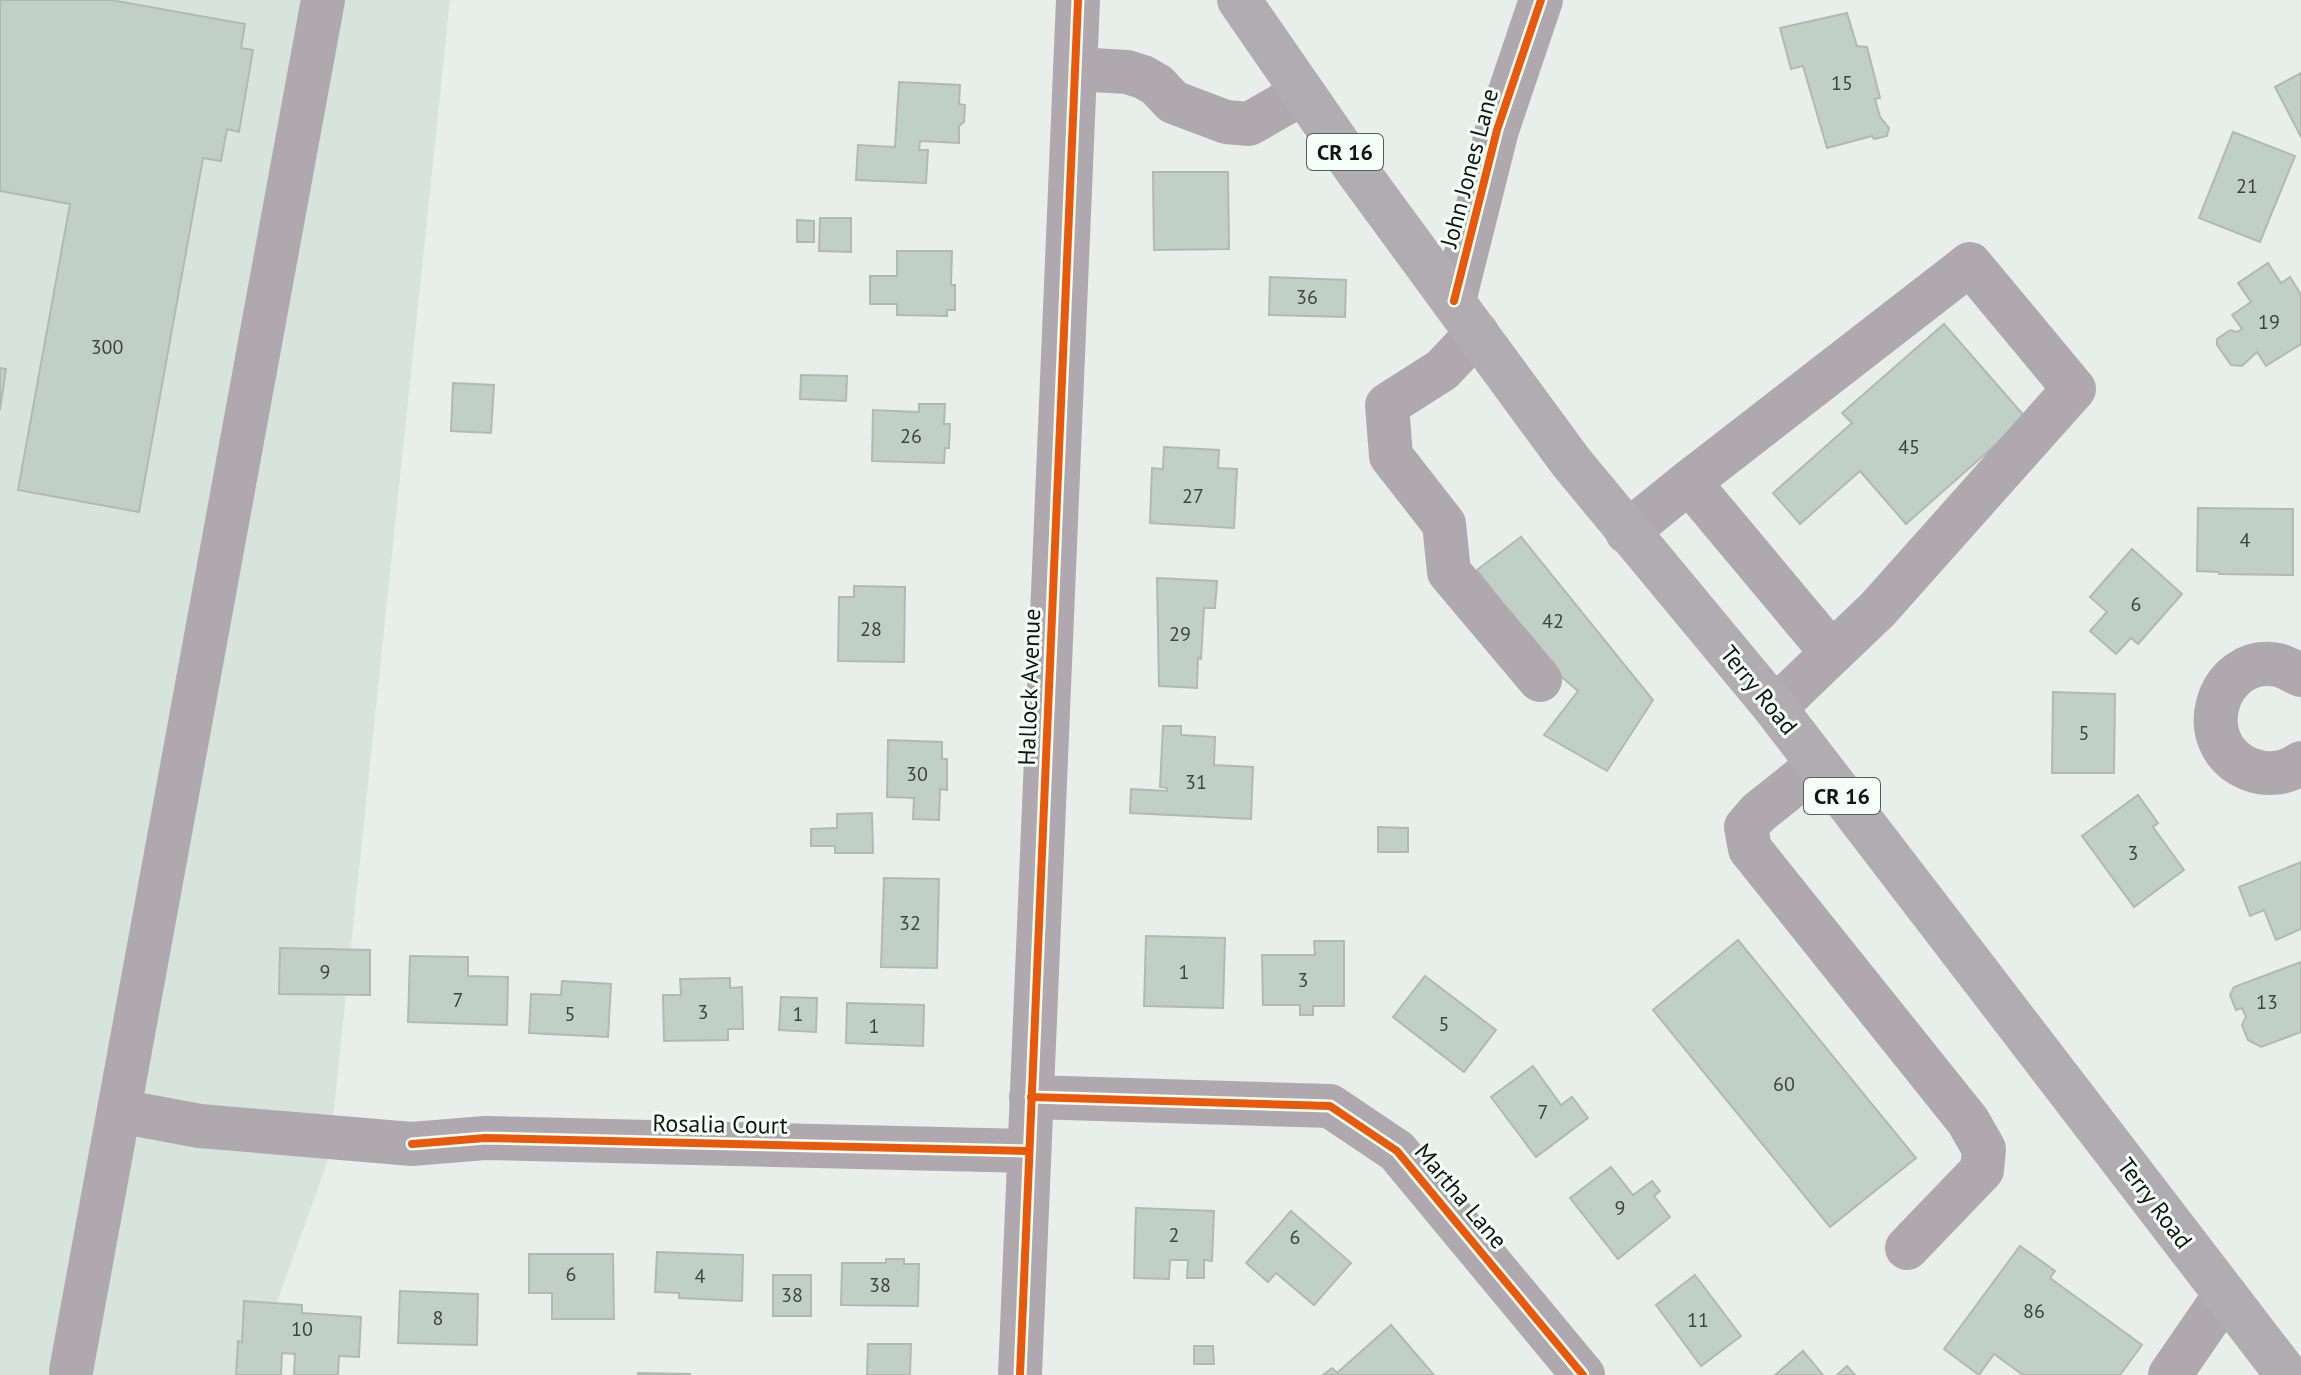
<svg xmlns="http://www.w3.org/2000/svg" width="2301" height="1375" font-family="'PT Sans',sans-serif">
<style>
.built{fill:#d7e4db}
.building{fill:#c0d0c6;stroke:#b3b8b4;stroke-width:2}
.lines{fill:none;stroke-linecap:round;stroke-linejoin:round}
.minor{stroke:#afa9af;stroke-width:44}
.major{stroke:#b1acb1;stroke-width:44}
.cycleway-casing{stroke:#f4fff7;stroke-width:13}
.cycleway{stroke:#e8590c;stroke-width:8}
.labels{text-anchor:middle;dominant-baseline:central;stroke-width:6;stroke-linejoin:round;paint-order:stroke}
.number-label{font-size:20px;fill:#3e4440}
.shield{fill:#f4fff7;stroke:#565c57;stroke-width:2}
.shield-label{font-size:22px;font-weight:bold;fill:#121613}
.street-label{font-size:24px;fill:#121613;stroke:#f4fff7}
</style>
<rect width="100%" height="100%" fill="#e8efea"/>
<polygon class="built" points="0,0 450,0 329,1157 251,1375 0,1375"/>
<g class="building">
<polygon points="0,0 111,0 245,24 241,48 253,50 239,132 227,129 221,161 203,158 139,512 18,490 70,204 0,191"/>
<polygon points="1847,13 1857,46 1867,47 1880,98 1875,99 1880,117 1889,128 1887,136 1874,139 1872,136 1827,148 1803,66 1791,69 1780,28"/>
<polygon points="2301,73 2301,137 2275,87"/>
<polygon points="899,82 960,85 959,104 965,105 964,122 959,126 959,143 920,141 919,150 928,150 926,183 856,180 858,145 895,147"/>
<polygon points="2233,132 2295,156 2260,242 2199,218"/>
<polygon points="1153,172 1228,172 1229,249 1154,250"/>
<polygon points="820,218 851,218 851,252 819,251"/>
<polygon points="797,220 814,221 814,242 797,242"/>
<polygon points="897,251 952,251 951,285 955,285 955,310 947,310 947,316 897,315 897,304 870,304 870,276 897,276"/>
<polygon points="2268,263 2281,283 2290,277 2301,295 2301,344 2266,366 2257,352 2242,366 2231,365 2217,345 2217,339 2230,330 2237,332 2242,329 2232,315 2251,302 2238,283"/>
<polygon points="1270,277 1346,280 1345,317 1269,315"/>
<polygon points="1944,324 2026,418 1906,524 1860,471 1800,524 1773,493 1852,423 1842,413"/>
<polygon points="0,368 6,369 0,410"/>
<polygon points="801,375 847,376 846,401 800,399"/>
<polygon points="453,383 494,385 491,433 451,431"/>
<polygon points="919,404 945,404 944,424 950,424 949,448 945,448 944,463 872,461 873,410 919,412"/>
<polygon points="1164,447 1219,450 1218,468 1237,469 1234,528 1150,523 1152,468 1163,469"/>
<polygon points="2198,508 2293,509 2293,575 2219,574 2219,572 2197,571"/>
<polygon points="1521,537 1653,700 1607,771 1544,735 1578,691 1556,672 1477,570"/>
<polygon points="2132,549 2182,594 2138,644 2131,638 2116,654 2090,631 2107,612 2090,597"/>
<polygon points="1157,578 1217,581 1215,608 1204,608 1201,659 1198,658 1197,688 1159,686"/>
<polygon points="854,586 905,587 904,662 838,661 839,597 854,597"/>
<polygon points="2053,692 2115,694 2114,773 2052,773"/>
<polygon points="1163,726 1181,726 1181,735 1215,737 1214,765 1253,767 1251,819 1130,813 1131,789 1167,791 1167,788 1160,787"/>
<polygon points="888,740 942,742 942,759 947,759 947,790 940,789 939,820 913,819 914,798 887,797"/>
<polygon points="2138,795 2158,823 2153,827 2184,870 2134,907 2082,836"/>
<polygon points="872,813 873,853 835,853 835,846 811,846 811,829 837,828 837,814"/>
<polygon points="1378,827 1408,828 1408,852 1378,852"/>
<polygon points="2301,862 2301,929 2276,940 2264,910 2250,916 2239,887"/>
<polygon points="884,878 939,879 937,968 881,967"/>
<polygon points="1146,936 1225,938 1223,1008 1144,1006"/>
<polygon points="1738,940 1916,1158 1830,1227 1653,1010"/>
<polygon points="1314,941 1344,941 1344,1006 1313,1006 1313,1015 1300,1015 1300,1005 1263,1005 1262,955 1315,955"/>
<polygon points="280,948 370,950 370,995 279,994"/>
<polygon points="410,956 468,957 468,976 508,977 507,1025 408,1022"/>
<polygon points="2301,962 2301,1032 2261,1047 2248,1040 2242,1025 2246,1017 2242,1008 2236,1010 2230,995 2234,987"/>
<polygon points="1425,976 1496,1030 1464,1072 1393,1017"/>
<polygon points="730,978 730,988 742,987 743,1029 728,1029 728,1040 664,1041 663,995 681,995 680,979"/>
<polygon points="562,981 611,984 608,1037 529,1033 531,994 561,995"/>
<polygon points="781,997 817,998 816,1032 779,1030"/>
<polygon points="847,1003 924,1005 923,1046 846,1043"/>
<polygon points="1533,1066 1561,1105 1572,1097 1588,1118 1536,1157 1491,1097"/>
<polygon points="1611,1167 1633,1195 1652,1181 1660,1191 1654,1196 1670,1217 1618,1259 1570,1198"/>
<polygon points="1136,1208 1214,1211 1212,1261 1204,1260 1204,1278 1187,1278 1188,1260 1170,1260 1169,1279 1134,1278"/>
<polygon points="1291,1211 1351,1263 1314,1305 1276,1273 1268,1282 1246,1263"/>
<polygon points="2020,1246 2055,1271 2050,1278 2142,1345 2120,1375 2023,1375 1994,1354 1979,1375 1944,1349"/>
<polygon points="657,1252 743,1255 742,1301 679,1298 679,1293 655,1292"/>
<polygon points="529,1254 613,1254 614,1319 552,1319 552,1293 529,1293"/>
<polygon points="886,1259 904,1259 904,1264 919,1264 918,1306 841,1305 842,1263 886,1263"/>
<rect x="773" y="1275" width="38" height="41"/>
<polygon points="1695,1275 1741,1336 1701,1366 1656,1305"/>
<polygon points="400,1291 478,1294 477,1345 398,1343"/>
<polygon points="244,1301 302,1305 302,1313 361,1317 359,1357 339,1356 338,1375 294,1375 295,1354 282,1353 281,1375 236,1375 238,1341 242,1342"/>
<polygon points="1391,1325 1434,1375 1323,1375 1332,1368 1337,1373"/>
<polygon points="868,1344 911,1344 910,1375 867,1375"/>
<polygon points="1194,1346 1213,1346 1214,1364 1194,1364"/>
<polygon points="1803,1351 1823,1375 1775,1375"/>
<polygon points="1847,1366 1855,1375 1837,1375"/>
<polygon points="638,1373 690,1374 690,1375 638,1375"/>
</g>
<g class="lines">
<g class="minor">
<polyline points="1075,69 1127,72 1143,77 1157,85 1173,102 1226,122 1249,124 1303,93"/>
<polyline points="1454,301 1497,130 1541,0"/>
<polyline points="1477,333 1442,370 1387,405 1391,456 1444,524 1449,572 1540,680"/>
<polyline points="1689,482 1970,264 2074,389 1878,609 1832,653"/>
<polyline points="1627,532 1689,482 1832,653 1775,708"/>
<path d="M2301,675C2294,672 2286,667 2278,665C2217,653 2189,744 2249,769C2267,776 2286,774 2301,763"/>
<polyline points="1818,765 1758,813 1746,827 1750,849 1968,1121 1984,1149 1982,1170 1907,1248"/>
<polyline points="1031,1097 1330,1106 1397,1151 1583,1375"/>
<polyline points="119,1111 200,1126 412,1144 485,1138 1028,1151"/>
<polyline points="71,1371 323,0"/>
<polyline points="1020,1375 1078,0"/>
<polyline points="2170,1375 2225,1295"/>
</g>
<polyline class="major" points="1239,0 1358,172 1571,462 1775,708 2287,1375"/>
<g class="cycleway-casing">
<g id="cycleway">
<polyline points="1454,301 1497,130 1541,0"/>
<polyline points="1031,1097 1330,1106 1397,1151 1583,1375"/>
<polyline points="412,1144 485,1138 1028,1151"/>
<polyline points="1020,1375 1078,0"/>
</g>
</g>
<use href="#cycleway" class="cycleway"/>
</g>
<g class="labels">
<g class="number-label">
<text x="1842" y="83">15</text>
<text x="2247" y="186">21</text>
<text x="1307" y="297">36</text>
<text x="2269" y="322">19</text>
<text x="107" y="347">300</text>
<text x="911" y="436">26</text>
<text x="1909" y="447">45</text>
<text x="1193" y="496">27</text>
<text x="2245" y="540">4</text>
<text x="2136" y="604">6</text>
<text x="1553" y="621">42</text>
<text x="871" y="629">28</text>
<text x="1180" y="634">29</text>
<text x="2084" y="733">5</text>
<text x="917" y="774">30</text>
<text x="1196" y="782">31</text>
<text x="2133" y="853">3</text>
<text x="910" y="923">32</text>
<text x="325" y="972">9</text>
<text x="1184" y="972">1</text>
<text x="1303" y="980">3</text>
<text x="458" y="1000">7</text>
<text x="2267" y="1002">13</text>
<text x="703" y="1012">3</text>
<text x="570" y="1014">5</text>
<text x="798" y="1014">1</text>
<text x="1444" y="1024">5</text>
<text x="874" y="1026">1</text>
<text x="1784" y="1084">60</text>
<text x="1543" y="1112">7</text>
<text x="1620" y="1208">9</text>
<text x="1174" y="1235">2</text>
<text x="1295" y="1237">6</text>
<text x="571" y="1274">6</text>
<text x="700" y="1276">4</text>
<text x="880" y="1285">38</text>
<text x="792" y="1295">38</text>
<text x="2034" y="1311">86</text>
<text x="438" y="1318">8</text>
<text x="1698" y="1320">11</text>
<text x="302" y="1329">10</text>
</g>
<g class="shield">
<rect x="1307" y="134" width="76" height="36" rx="6"/>
<rect x="1804" y="778" width="76" height="36" rx="6"/>
</g>
<g class="shield-label">
<text x="1345" y="152">CR 16</text>
<text x="1842" y="796">CR 16</text>
</g>
<g class="street-label">
<text transform="translate(1469 168) rotate(-75)">John Jones Lane</text>
<text transform="translate(1029 687) rotate(-88)">Hallock Avenue</text>
<text transform="translate(1759 690) rotate(51)">Terry Road</text>
<text transform="translate(720 1124) rotate(1)">Rosalia Court</text>
<text transform="translate(1461 1196) rotate(50)">Martha Lane</text>
<text transform="translate(2155 1203) rotate(53)">Terry Road</text>
</g>
</g>
</svg>
